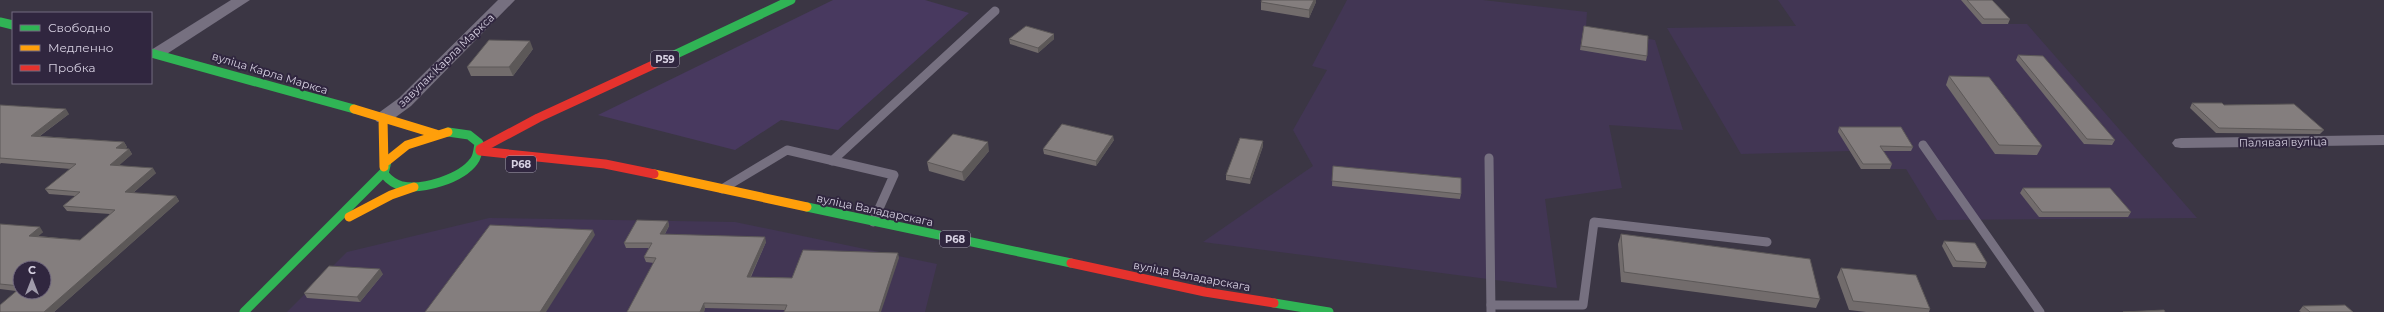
<svg xmlns="http://www.w3.org/2000/svg" width="2384" height="312" font-family="Montserrat,sans-serif">
<style>
.built{fill:#423654}
.green{fill:#48395f}
.lines{fill:none;stroke-linecap:round;stroke-linejoin:round}
.lane{stroke:#767080;stroke-width:9}
.street{fill:#767080;fill-rule:evenodd}
.fast{stroke:#30b455;stroke-width:9}
.slow{stroke:#ff9f0a;stroke-width:9}
.jam{stroke:#e5322d;stroke-width:9}
.wall{fill:#726c6c;fill-rule:evenodd}
.shaded-wall{fill:#5c5858}
.building{fill:#847e7e;stroke:#5c5858}
.labels{text-anchor:middle;dominant-baseline:central;stroke-width:4;stroke-linejoin:round;paint-order:stroke}
.shield{fill:#30263f;stroke:#a59eb1;stroke-width:1}
.shield-label{font-size:10px;font-weight:bold;fill:#d7d1e2}
.street-label{font-size:11px;fill:#d7d1e2;stroke:#30263f}
</style>
<rect width="100%" height="100%" fill="#3b3644"/>
<g class="built">
<polygon points="1347,0 1483,0 1587,12 1586,27 1655,40 1683,130 1609,125 1622,188 1545,199 1557,288 1203,242 1313,166 1293,130 1327,70 1312,66"/>
<polygon points="1778,0 1986,0 2008,24 2027,24 2197,218 1937,220 1906,169 1861,169 1850,151 1741,154 1667,28 1796,26"/>
<polygon points="489,218 735,222 937,264 925,312 287,312 347,252"/>
</g>
<polygon class="green" points="833,0 925,0 969,13 838,130 781,120 735,150 598,115"/>
<g class="lines">
<g class="lane">
<polyline points="1923,145 2040,312"/>
<polyline points="1489,158 1491,312"/>
<polyline points="832,161 995,11"/>
<polyline points="722,189 787,150 894,175 873,222"/>
<polyline points="1491,305 1583,305 1594,222 1767,242"/>
</g>
<g class="street">
<polygon points="231,0 250,0 162,57 151,58 151,50"/>
<polygon points="498,0 515,0 411,106 389,122 377,122 374,118 377,114 399,98"/>
<polygon points="2384,135 2384,145 2181,148 2175,147 2172,143 2175,139 2181,138"/>
</g>
<g class="fast">
<polyline points="0,22 13,25"/>
<polyline points="151,53 354,109"/>
<polyline points="655,64 791,0"/>
<path d="M387,161L384,174C389,180 394,184 402,186C423,190 461,179 474,161C478,156 478,149 479,143L469,135L448,132"/>
<polyline points="807,207 1071,263"/>
<polyline points="1274,303 1329,312"/>
<polyline points="244,312 383,173"/>
</g>
<g class="slow">
<polyline points="354,109 436,134"/>
<polyline points="383,118 384,167"/>
<polyline points="387,161 407,145 448,132"/>
<polyline points="654,174 807,207"/>
<polyline points="349,217 391,195 414,187"/>
</g>
<g class="jam">
<polyline points="480,149 538,118 655,64"/>
<polyline points="480,151 605,164 654,174"/>
<polyline points="1071,263 1205,292 1274,303"/>
</g>
</g>
<g class="wall">
<polygon points="1961,0 1992,0 2010,19 2008,24 1982,24"/>
<polygon points="1261,2 1316,2 1309,18 1261,10"/>
<polygon points="1584,26 1647,56 1646,61 1580,50"/>
<polygon points="1009,39 1054,39 1038,53 1010,44"/>
<polygon points="533,49 513,76 471,76 467,67"/>
<polygon points="2018,55 2115,140 2112,145 2084,144 2016,60"/>
<polygon points="1949,76 2042,146 2037,155 1995,154 1946,85"/>
<polygon points="2192,103 2224,105 2324,130 2320,134 2216,133 2190,108"/>
<path d="M0,105L69,114L40,136L124,142L127,147L125,149H129L132,154L119,165L156,173L133,193L176,196L179,201L54,312H0L16,291L0,289V224L43,232L38,236L80,240L110,214L67,211L63,206L75,196L49,194L45,189L71,169L1,163L0,164ZM20,268L44,292H20Z"/>
<polygon points="1839,127 1913,147 1911,151 1883,151 1892,164 1890,169 1861,169 1838,132"/>
<polygon points="1114,140 1096,166 1044,154 1043,149"/>
<polygon points="1263,146 1250,184 1226,180 1226,175"/>
<polygon points="989,151 964,181 929,171 927,162"/>
<polygon points="1333,166 1461,194 1460,199 1332,186"/>
<polygon points="2023,188 2131,212 2128,217 2039,217 2020,193"/>
<polygon points="668,221 669,226 665,234 766,242 751,277 792,278 899,258 785,310 705,308 704,312 627,312 654,263 646,262 644,257 649,248 626,248 624,243"/>
<polygon points="1621,234 1820,299 1816,308 1621,282 1618,244"/>
<polygon points="1944,241 1987,263 1985,268 1953,267 1942,246"/>
<polygon points="1841,268 1930,309 1929,312 1866,312 1849,310 1837,277"/>
<polygon points="383,274 360,302 307,298 304,293"/>
<polygon points="2303,306 2353,312 2301,312 2299,311"/>
</g>
<g class="shaded-wall">
<polygon points="1314,0 1316,0 1316,2 1309,18 1309,10"/>
<polygon points="1054,34 1054,39 1038,53 1038,48"/>
<polygon points="530,41 533,49 513,76 509,67"/>
<polygon points="66,109 69,114 34,140 31,136"/>
<polygon points="1113,136 1114,140 1096,166 1096,161"/>
<polygon points="1263,141 1263,146 1250,184 1250,179"/>
<polygon points="124,142 127,147 119,153 116,148"/>
<polygon points="988,142 989,151 964,181 962,172"/>
<polygon points="129,149 132,154 114,170 110,165"/>
<polygon points="153,168 156,173 128,197 125,192"/>
<polygon points="176,196 179,201 54,312 44,312"/>
<polygon points="668,221 669,226 662,239 660,234"/>
<polygon points="40,227 43,232 33,241 29,236"/>
<polygon points="593,230 595,235 546,312 540,312"/>
<polygon points="765,237 766,242 748,282 747,277"/>
<polygon points="898,253 899,258 881,312 879,312"/>
<polygon points="380,269 383,274 360,302 357,297"/>
<polygon points="704,303 705,308 704,312 700,312"/>
</g>
<g class="building">
<polygon points="1262,0 1314,0 1309,10 1261,2"/>
<polygon points="1967,0 1992,0 2010,19 1984,19"/>
<polygon points="1026,26 1054,34 1038,48 1009,39"/>
<polygon points="1584,26 1648,36 1647,56 1581,46"/>
<polygon points="489,40 530,41 509,67 467,67"/>
<polygon points="2018,55 2043,56 2115,140 2087,139"/>
<polygon points="1949,76 1989,77 2042,146 1999,145"/>
<polygon points="2192,103 2222,103 2224,105 2294,104 2324,130 2219,128"/>
<polygon points="0,105 66,109 31,136 124,142 116,148 129,149 110,165 153,168 125,192 176,196 44,312 0,312 0,305 20,288 20,292 44,292 44,268 20,268 20,286 0,284 0,224 40,227 29,236 80,240 115,210 63,206 80,192 45,189 76,164 0,158"/>
<polygon points="1062,124 1113,136 1096,161 1043,149"/>
<polygon points="1839,127 1901,127 1913,147 1880,146 1892,164 1863,164"/>
<polygon points="953,134 988,142 962,172 927,162"/>
<polygon points="1240,138 1263,141 1250,179 1226,175"/>
<polygon points="1333,166 1461,178 1461,194 1332,181"/>
<polygon points="2023,188 2110,188 2131,212 2042,212"/>
<polygon points="637,220 668,221 660,234 765,237 747,277 792,278 803,250 898,253 879,312 784,312 787,305 704,303 700,312 627,312 656,258 644,257 652,243 624,243"/>
<polygon points="490,225 593,230 540,312 425,312"/>
<polygon points="1621,234 1810,259 1820,299 1624,272"/>
<polygon points="1944,241 1975,243 1987,263 1956,261"/>
<polygon points="329,266 380,269 357,297 304,293"/>
<polygon points="1841,268 1916,275 1930,309 1853,301"/>
<polygon points="2345,305 2353,312 2310,312 2303,306"/>
<polygon points="2164,310 2165,312 2123,312"/>
</g>
<g class="labels">
<g class="shield">
<rect x="651" y="51" width="28" height="16" rx="3"/>
<rect x="506" y="156" width="30" height="16" rx="3"/>
<rect x="940" y="231" width="30" height="16" rx="3"/>
</g>
<g class="shield-label">
<text x="665" y="59">Р59</text>
<text x="521" y="164">Р68</text>
<text x="955" y="239">Р68</text>
</g>
<g class="street-label">
<text transform="translate(446 60) rotate(-44)">завулак Карла Маркса</text>
<text transform="translate(270 73) rotate(17)">вуліца Карла Маркса</text>
<text transform="translate(2283 142) rotate(-1)">Палявая вуліца</text>
<text transform="translate(875 210) rotate(12)">вуліца Валадарскага</text>
<text transform="translate(1192 276) rotate(11)">вуліца Валадарскага</text>
</g>
</g>
<rect x="12" y="12" width="140" height="72" fill="#30263f" stroke="#736a80"/>
<rect x="20" y="25" width="20" height="6" fill="#30b455" stroke="#736a80"/>
<text x="48" y="32" font-size="12" fill="#d7d1e2">Свободно</text>
<rect x="20" y="45" width="20" height="6" fill="#ff9f0a" stroke="#736a80"/>
<text x="48" y="52" font-size="12" fill="#d7d1e2">Медленно</text>
<rect x="20" y="65" width="20" height="6" fill="#e5322d" stroke="#736a80"/>
<text x="48" y="72" font-size="12" fill="#d7d1e2">Пробка</text>
<g transform="translate(32 280)"><circle r="19" fill="#30263f" stroke="#736a80"/>
<path d="M0-3L7 15L0 10L-7 15Z" fill="#a09bab"/>
<text y="-6" font-size="11" font-weight="bold" text-anchor="middle" fill="#d7d1e2">С</text>
</g>
</svg>
